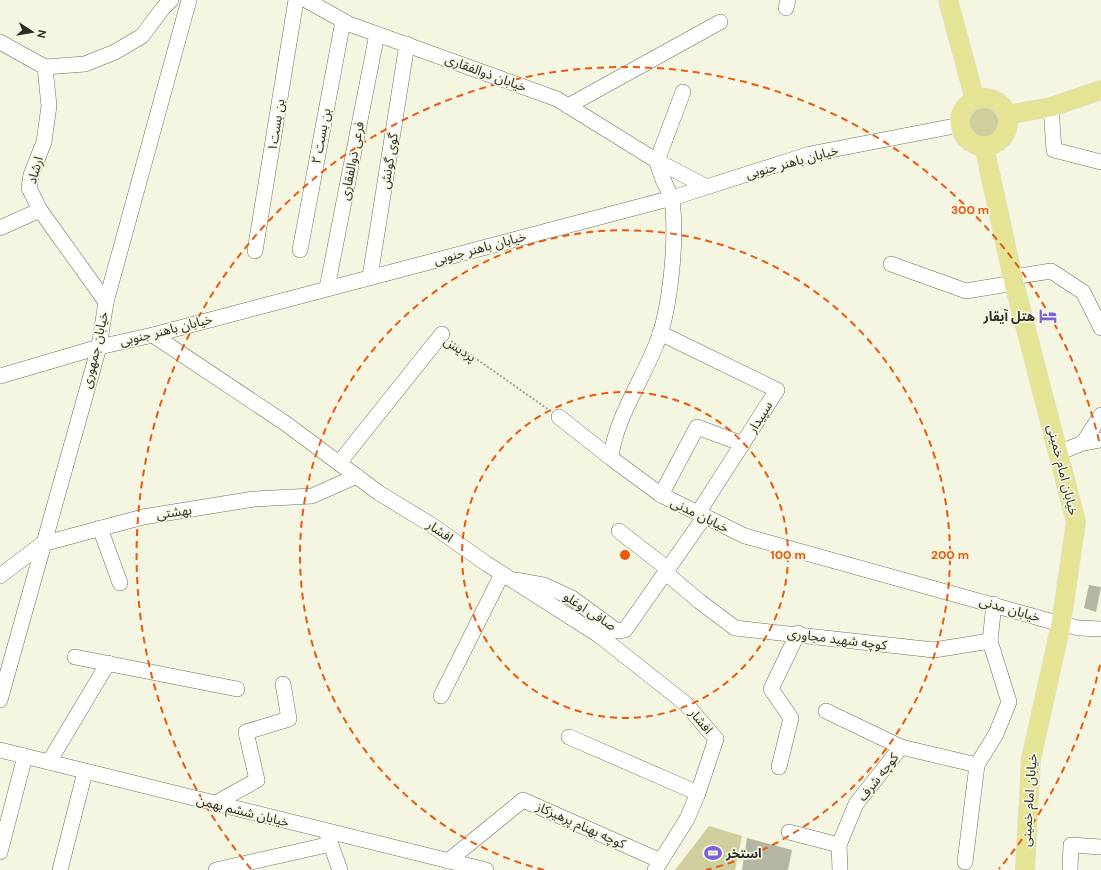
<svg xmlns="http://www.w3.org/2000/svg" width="1101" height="870" font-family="'DM Sans','Noto Sans Arabic',sans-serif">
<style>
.green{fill:#cecf9c}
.building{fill:#b5b6a2}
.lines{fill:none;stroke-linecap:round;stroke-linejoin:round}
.minor-casing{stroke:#6f6f5d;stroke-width:16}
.major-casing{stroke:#dddddc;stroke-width:20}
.path{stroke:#a3a495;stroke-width:2;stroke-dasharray:2 2;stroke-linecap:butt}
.minor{stroke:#fff;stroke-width:15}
.major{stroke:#e5e494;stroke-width:19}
.ring{fill:none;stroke:#e8590c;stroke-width:2;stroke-dasharray:7 5}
.labels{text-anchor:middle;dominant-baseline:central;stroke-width:3.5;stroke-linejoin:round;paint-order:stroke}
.street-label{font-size:13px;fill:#2c2d25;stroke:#f5f6e2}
.poi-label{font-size:13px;font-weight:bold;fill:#2c2d25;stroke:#f5f6e2;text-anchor:end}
.centre{fill:#e8590c;stroke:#f5f6e2;stroke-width:2}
.ring-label{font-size:12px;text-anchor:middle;font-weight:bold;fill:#e8590c;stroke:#f5f6e2;stroke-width:3.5;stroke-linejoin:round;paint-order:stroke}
</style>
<rect width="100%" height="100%" fill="#f5f6e2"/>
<g class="green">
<circle cx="984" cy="122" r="17"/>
<polygon points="709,826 742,836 735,870 675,870"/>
</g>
<g class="building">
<polygon points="1089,585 1101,587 1096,612 1084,608"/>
<polygon points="747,838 792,850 788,870 742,870"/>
</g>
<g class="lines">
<g class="minor-casing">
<g id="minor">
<polyline points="306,0 349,24 557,99 657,161 705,186"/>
<polyline points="786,8 788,0"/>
<polyline points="0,42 45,67 49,106 44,142 31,175 29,188 40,210 106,302"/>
<polyline points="45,67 85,64 115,52 142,36 163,8 171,0"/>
<polyline points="568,106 720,22"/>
<polyline points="1051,107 1054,150 1101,162"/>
<path d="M657,161C659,170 662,178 666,186C668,191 672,196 672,200C677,238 671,309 656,345C643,378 614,422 611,458L661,495L745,536L1061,624L1079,628L1101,629"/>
<polyline points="657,161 683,92"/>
<polyline points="0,228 40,210"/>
<polyline points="300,250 343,21"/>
<polyline points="255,251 296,0"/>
<polyline points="891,264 966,291 1014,283"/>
<polyline points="370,277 407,44"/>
<polyline points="1013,277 1051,271 1083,292 1101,328"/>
<polyline points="327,288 377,34"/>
<polyline points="660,333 777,390 698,513"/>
<polyline points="153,335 285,423 379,493 430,524 487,564 600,636 686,704 716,739 698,793 687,819 655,870"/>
<polyline points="0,376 99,347 153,335 672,198 810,154 960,125"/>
<polyline points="559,417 611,458"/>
<polyline points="1083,443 1101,415"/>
<polyline points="1058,453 1083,443 1101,440"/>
<polyline points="339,463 442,334"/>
<polyline points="661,495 697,427 743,444"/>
<polyline points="100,528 120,583"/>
<polyline points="619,531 668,569"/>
<polyline points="666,573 699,601 735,628 934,650 990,641 994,604"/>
<polyline points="0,576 42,544 143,517 254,499 312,496 357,476"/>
<polyline points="517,580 544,585 572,598 617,631 625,630 705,516"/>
<polyline points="75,657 237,689"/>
<polyline points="441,696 502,574"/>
<polyline points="0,700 99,347 106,302 189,0"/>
<polyline points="826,711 901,747"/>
<polyline points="569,737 698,793"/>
<polyline points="0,750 486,870"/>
<polyline points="49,762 108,663"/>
<polyline points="779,767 791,718 771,689 798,633"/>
<polyline points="214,804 257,780 246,732 289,719 283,684"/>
<polyline points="789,832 839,845"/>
<polyline points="327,834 340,870"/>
<polyline points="0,852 25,756"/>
<polyline points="448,861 523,800 661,861"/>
<polyline points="965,862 977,765"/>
<polyline points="60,870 85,772"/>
<polyline points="216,870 331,844"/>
<polyline points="840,870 839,845 856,804 901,747 977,765 996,734 1009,702 990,641"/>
<polyline points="1070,870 1071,845 1101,847"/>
</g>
</g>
<g class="major-casing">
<g id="major">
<polyline points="948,0 975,100"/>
<circle cx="984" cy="122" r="24"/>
<polyline points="1007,115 1051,107 1101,90"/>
<polyline points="984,146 1014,283 1076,522 1061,624 1031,759 1025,870"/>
</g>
</g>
<polyline class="path" points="451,341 549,410"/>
<use href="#minor" class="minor"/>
<use href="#major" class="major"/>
</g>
<g class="ring">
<circle cx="625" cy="555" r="163"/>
<path d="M544 870A325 325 0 1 1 706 870"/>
<path d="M1100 665A488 488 0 0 1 999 869M251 869A488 488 0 1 1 1100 445"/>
</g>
<defs>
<g id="hotel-bare" transform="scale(1.38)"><path d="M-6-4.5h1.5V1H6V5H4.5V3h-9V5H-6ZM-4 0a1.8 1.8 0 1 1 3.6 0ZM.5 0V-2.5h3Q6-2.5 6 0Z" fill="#7a61dc" stroke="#f5f6e2" stroke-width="2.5" paint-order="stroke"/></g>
<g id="stadium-bare" transform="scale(1.38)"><path d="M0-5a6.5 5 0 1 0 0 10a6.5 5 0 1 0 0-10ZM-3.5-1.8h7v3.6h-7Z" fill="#7a61dc" stroke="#f5f6e2" stroke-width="2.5" paint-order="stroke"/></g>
</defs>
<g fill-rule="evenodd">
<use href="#hotel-bare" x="1048" y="316"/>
<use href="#stadium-bare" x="713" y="853"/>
</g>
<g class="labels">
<g class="street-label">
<text transform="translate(486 73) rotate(20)">خیابان ذوالفقاری</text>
<text transform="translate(276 125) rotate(-81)">بن بست۱</text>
<text transform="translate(321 136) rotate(-79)">بن بست ۲</text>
<text transform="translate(352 161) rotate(-79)">فرعی ذوالفقاری</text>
<text transform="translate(389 161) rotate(-81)">گوی گونش</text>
<text transform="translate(792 162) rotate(-15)">خیابان باهنر جنوبی</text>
<text transform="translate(35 170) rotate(-74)">ارشاد</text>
<text transform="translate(480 248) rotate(-15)">خیابان باهنر جنوبی</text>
<text transform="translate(166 330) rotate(-14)">خیابان باهنر جنوبی</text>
<text transform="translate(460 349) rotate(33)">پردیس</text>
<text transform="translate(95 350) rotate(-77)">خیابان جمهوری</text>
<text transform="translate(760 417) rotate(-58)">سپیدار</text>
<text transform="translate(1063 470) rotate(76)">خیابان امام خمینی</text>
<text transform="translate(174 512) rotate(-8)">بهشتی</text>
<text transform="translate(700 515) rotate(26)">خیابان مدنی</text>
<text transform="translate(440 531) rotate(34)">افشار</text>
<text transform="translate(1010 609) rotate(16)">خیابان مدنی</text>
<text transform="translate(590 611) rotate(33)">صافی اوغلو</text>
<text transform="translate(837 639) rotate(7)">کوچه شهید مجاوری</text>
<text transform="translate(701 721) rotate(50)">افشار</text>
<text transform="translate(878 777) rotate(-52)">کوچه شرف</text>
<text transform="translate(1029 800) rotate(-86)">خیابان امام خمینی</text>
<text transform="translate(243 811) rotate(14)">خیابان ششم بهمن</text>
<text transform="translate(581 825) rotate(24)">کوچه بهنام پرهیزکاز</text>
</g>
<g class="poi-label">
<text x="1035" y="316">هتل آیقار</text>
<text x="726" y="853" text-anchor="start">استخر</text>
</g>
</g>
<circle cx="625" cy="555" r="6" class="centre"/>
<g class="ring-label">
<text x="970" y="214">300 m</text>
<text x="788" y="559">100 m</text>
<text x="950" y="559">200 m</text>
</g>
<g transform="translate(32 32) rotate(102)" stroke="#f5f6e2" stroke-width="3" paint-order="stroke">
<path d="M0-3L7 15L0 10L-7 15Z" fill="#2c2d25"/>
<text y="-6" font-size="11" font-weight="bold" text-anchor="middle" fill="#2c2d25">N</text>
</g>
</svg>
